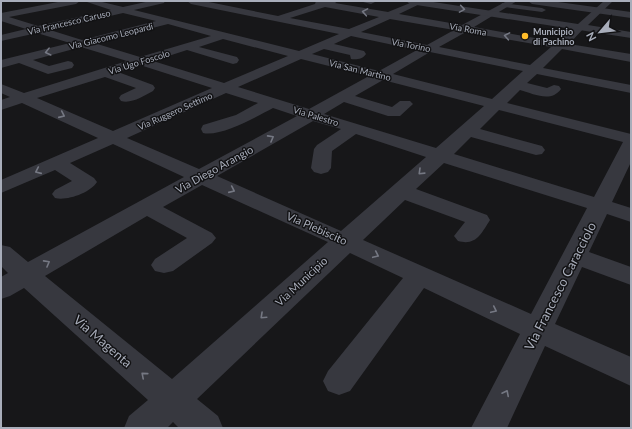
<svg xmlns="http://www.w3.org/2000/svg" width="632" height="429" font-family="Lato,sans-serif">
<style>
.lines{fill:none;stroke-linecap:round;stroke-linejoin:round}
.pedestrian{fill:#37383f;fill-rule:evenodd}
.minor{fill:#37383f;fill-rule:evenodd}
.tertiary{fill:#37383f;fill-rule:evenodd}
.oneway{stroke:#757883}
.poi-dot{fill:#ffbc29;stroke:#121214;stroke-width:1.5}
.labels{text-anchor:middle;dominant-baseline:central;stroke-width:3;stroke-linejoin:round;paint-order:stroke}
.far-street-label{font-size:9px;fill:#a8adba;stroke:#121214}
.far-poi-label{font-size:9px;font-weight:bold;fill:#a8adba;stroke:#121214;text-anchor:start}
.street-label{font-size:11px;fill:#a8adba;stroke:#121214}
.near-street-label{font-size:13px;fill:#a8adba;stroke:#121214}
</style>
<rect width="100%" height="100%" fill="#171719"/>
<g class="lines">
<g class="pedestrian">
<polygon points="359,1 374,1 375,2 371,4"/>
<polygon points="502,3 542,8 546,10 542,12 505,7 501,5"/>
</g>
<g class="minor">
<path d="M63,1H80L76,4L9,17L38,26L111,10L84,1H98L123,7L150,1H165L164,3L134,10L299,51L339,34L191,4L187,1H204L278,16L315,4L316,1H338L335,3L388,12L415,1H426L399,14L462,25L507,1H517L474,27L557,42L576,25L580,24L585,27L569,44L631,54V62L562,49L543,68L631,85V93L537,74L527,83L547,88L554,85L559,86L561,89C551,103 534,94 520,90L507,103L631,134V162L612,202L631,208V222L607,214L589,252L631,267V285L582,267L555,324L631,357V386L545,346L507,428H471L520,334L424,288L350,391L339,395L328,391L323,381L328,371L403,278L350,253L197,399L218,416L223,428H179L173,422L167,428H124L129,416L148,400L24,288L10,296L1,299V277L8,273L1,266V245L10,247L28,262L184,177L113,144L70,163L94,178L97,182C90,193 67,201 55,198L52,194L55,190L72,181L55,170L1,193V180L98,138L22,103L1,110V100L10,97L1,93V84L24,93L127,61L81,47L33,60L49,66L68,61L72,62L74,65L72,68L48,74L19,63L1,68V60L70,43L37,33L1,41V35L26,29L1,21V13ZM325,7L379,17L349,29L290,18ZM123,13L156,21L82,40L50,30ZM390,19L454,30L427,45L361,32ZM168,24L211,36L140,57L94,43ZM466,32L551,47L530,65L439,47ZM351,36L417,50L379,71L312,54L324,49L350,55L351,59C356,60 363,59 366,54L364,51L334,44ZM223,39L288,56L224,83L153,61L187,50L233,64L237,63L239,60L237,57L199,47ZM430,52L523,71L492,99L393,74ZM301,59L369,76L309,109L238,87ZM140,65L212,88L113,131L37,98L105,77L136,88L121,95L119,98L121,101C132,104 143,96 153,91L155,88L153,85L118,72ZM383,80L484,106L436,148L324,114L344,102L388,116H400L413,104L410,101H400L392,107L355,96ZM226,93L258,103L236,115L203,125L201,129L203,133C221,137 256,117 273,108L297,116L199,169L127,138ZM499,110L623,142L594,197L454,154L471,137L536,155L542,154L545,150L542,146L480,129ZM313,121L341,129L317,145L314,149L311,168L314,172L321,174L328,172L331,168L332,151L356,134L426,157L341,231L217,176ZM444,163L587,208L531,314L363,240L405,200L465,222L454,236L458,241C476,246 481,234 490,220L487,215L416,189ZM202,185L328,242L172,379L45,276L147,216L187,238L155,259L151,265L155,271L164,273L173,271L212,243L216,238L212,233L163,207Z"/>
<polygon points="528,1 551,1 631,12 631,18 532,4"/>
</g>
<polygon class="tertiary" points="406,1 427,1 578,24 604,1 613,1 588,25 631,32 631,38 410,4"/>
</g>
<defs><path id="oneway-chevron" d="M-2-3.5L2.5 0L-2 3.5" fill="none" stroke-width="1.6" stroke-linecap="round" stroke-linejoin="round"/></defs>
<g class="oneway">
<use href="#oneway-chevron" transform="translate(462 9) rotate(9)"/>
<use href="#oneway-chevron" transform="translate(365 12) rotate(-170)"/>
<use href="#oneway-chevron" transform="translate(507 36) rotate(-170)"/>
<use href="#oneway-chevron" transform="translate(48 52) rotate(166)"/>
<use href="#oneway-chevron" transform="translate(62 115) rotate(24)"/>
<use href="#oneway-chevron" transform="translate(271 138) rotate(-29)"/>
<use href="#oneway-chevron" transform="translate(38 171) rotate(156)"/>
<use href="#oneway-chevron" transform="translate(421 172) rotate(136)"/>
<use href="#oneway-chevron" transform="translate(232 190) rotate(24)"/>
<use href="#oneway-chevron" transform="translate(376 255) rotate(25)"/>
<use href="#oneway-chevron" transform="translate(47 263) rotate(-29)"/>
<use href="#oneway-chevron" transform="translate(494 310) rotate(25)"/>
<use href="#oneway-chevron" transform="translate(263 316) rotate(137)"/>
<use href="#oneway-chevron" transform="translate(144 375) rotate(-139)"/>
<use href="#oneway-chevron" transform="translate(506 393) rotate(-63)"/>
</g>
<circle class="poi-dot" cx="525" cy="36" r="4"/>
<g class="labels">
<g class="far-street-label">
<text transform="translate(69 22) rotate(-13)">Via Francesco Caruso</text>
<text transform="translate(468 29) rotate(10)">Via Roma</text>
<text transform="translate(111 36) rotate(-14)">Via Giacomo Leopardi</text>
<text transform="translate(411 45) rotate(11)">Via Torino</text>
<text transform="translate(139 62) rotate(-17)">Via Ugo Foscolo</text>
<text transform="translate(360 70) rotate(14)">Via San Martino</text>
<text transform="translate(175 111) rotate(-24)">Via Ruggero Settimo</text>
<text transform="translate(316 116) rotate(17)">Via Palestro</text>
</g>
<g class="far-poi-label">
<text x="533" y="31">Municipio<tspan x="533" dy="10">di Pachino</tspan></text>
</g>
<g class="street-label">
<text transform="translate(214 169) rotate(-29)">Via Diego Arangio</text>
<text transform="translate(317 228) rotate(24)">Via Plebiscito</text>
<text transform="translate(301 281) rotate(-43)">Via Municipio</text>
</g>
<g class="near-street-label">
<text transform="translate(560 286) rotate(-63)">Via Francesco Caracciolo</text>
<text transform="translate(103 341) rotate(41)">Via Magenta</text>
</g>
</g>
<rect width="632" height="429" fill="none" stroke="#a8adba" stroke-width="4"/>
<g transform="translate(600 32) rotate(242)" stroke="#121214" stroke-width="3" paint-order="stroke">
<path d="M0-3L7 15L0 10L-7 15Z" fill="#a8adba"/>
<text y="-6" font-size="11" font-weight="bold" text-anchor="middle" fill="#a8adba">N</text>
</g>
</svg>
